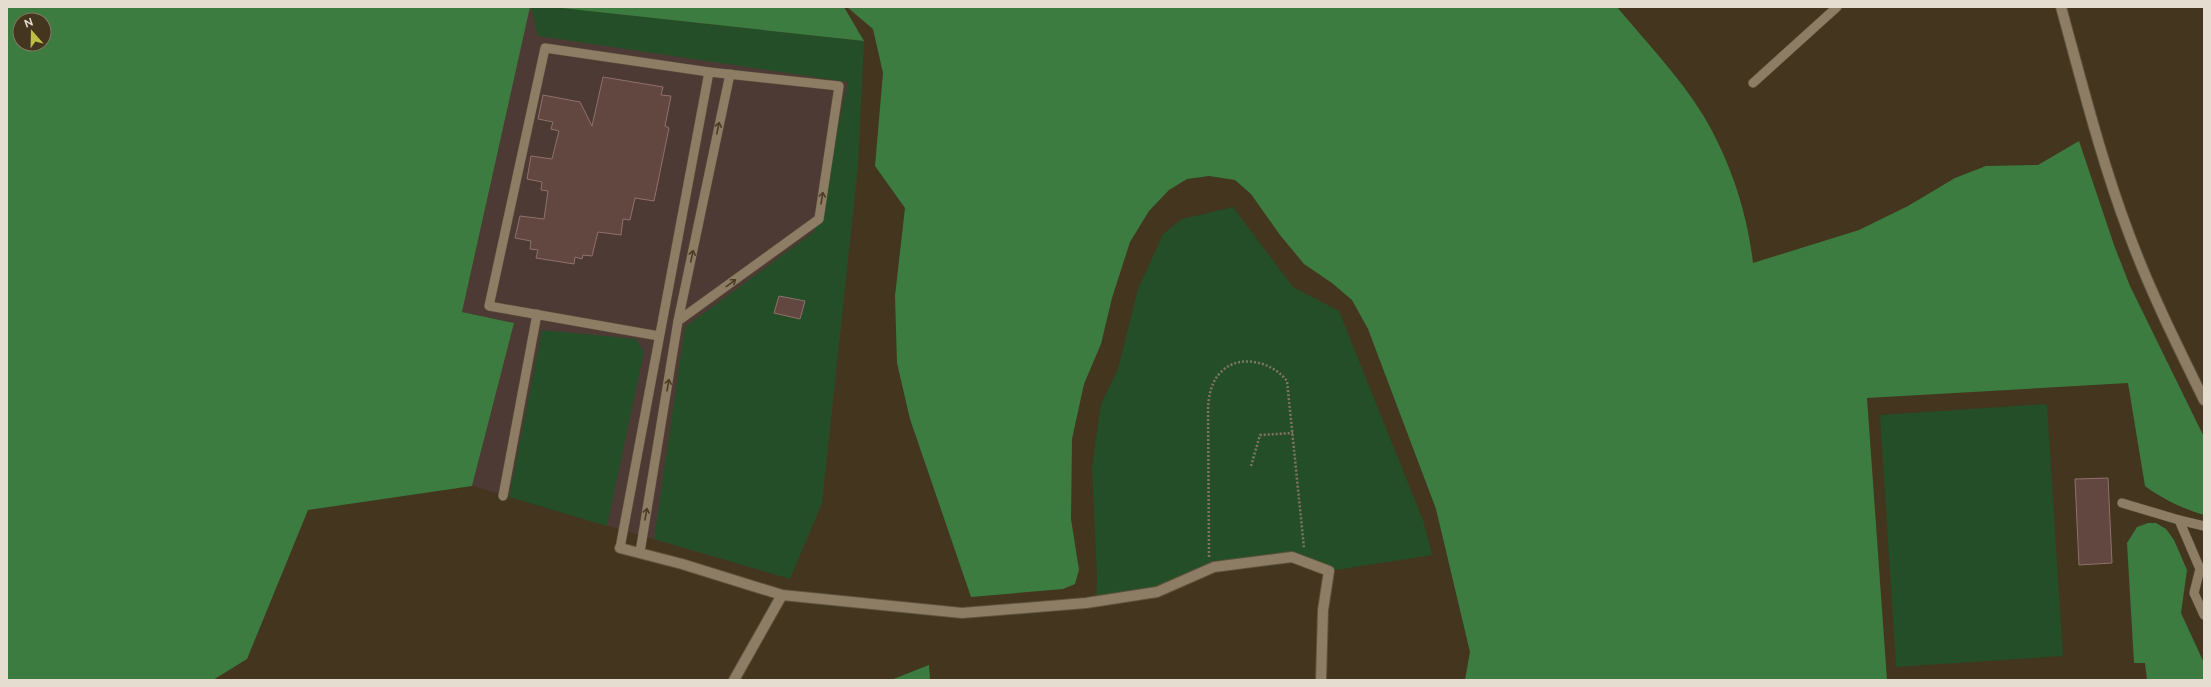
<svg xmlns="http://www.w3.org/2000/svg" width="2211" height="687" font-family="Raleway,sans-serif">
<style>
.education{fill:#4e3a34}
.green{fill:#244e27}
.forest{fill:#3c7c40;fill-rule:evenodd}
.building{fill:#624640;stroke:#90716b}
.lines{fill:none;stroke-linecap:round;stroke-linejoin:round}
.lane-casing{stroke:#5e523e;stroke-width:10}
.street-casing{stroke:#5e523e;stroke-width:12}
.secondary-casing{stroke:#5e523e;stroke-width:12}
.path{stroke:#817562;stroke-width:2.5;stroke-dasharray:2 2;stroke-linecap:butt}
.lane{stroke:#8d7d64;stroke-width:9}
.street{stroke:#8d7d64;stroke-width:10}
.secondary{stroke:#8d7d64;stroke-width:10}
.oneway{stroke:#4a3c25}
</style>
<rect width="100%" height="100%" fill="#43351e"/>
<polygon class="education" points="530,7 552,7 864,41 858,166 822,503 790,579 472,486 514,323 462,312"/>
<g class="green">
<polygon points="531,7 552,7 864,41 858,166 822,503 790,579 654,539 685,327 815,231 848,82 538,36"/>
<polygon points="1233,207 1293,287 1339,311 1424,523 1432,555 1329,571 1292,557 1214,567 1157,592 1096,602 1097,577 1092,467 1101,404 1118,369 1138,289 1163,234 1182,219"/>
<polygon points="542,330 636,339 644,352 607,526 509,497"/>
<polygon points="2047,404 2063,656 1896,667 1880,415"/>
</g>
<g class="forest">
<path d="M7,7H530L462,312L514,323L472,486L308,510L247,659L213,680H7ZM20,20H44V44H20Z"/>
<polygon points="552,7 844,7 864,41"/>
<path d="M847,7H1617C1646,42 1679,76 1703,115C1730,160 1747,211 1753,263L1859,230L1908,206L1955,178L1986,166L2038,165L2079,141L2114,245L2130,286L2204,437V515C2182,508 2164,500 2145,486L2128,383L1867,398L1887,680H1465L1470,652L1436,509L1368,329L1352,300L1332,283L1304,264L1280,235L1251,194L1235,180L1209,176L1187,179L1169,190L1149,211L1130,242L1112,298L1101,344L1084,384L1072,439L1071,519L1079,570L1075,584L1063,589L971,597L910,419L897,363L895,296L905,208L875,166L883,73L873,29Z"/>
<polygon points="2148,523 2156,523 2166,529 2174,540 2187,570 2181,613 2204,663 2204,680 2147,680 2145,663 2134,663 2127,543 2137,527"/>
<polygon points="929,665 930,680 891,680"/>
</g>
<g class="building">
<polygon points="603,77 663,87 661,95 671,96 665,126 669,128 654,201 635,198 630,220 623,219 621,235 598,232 592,256 583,255 582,259 575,257 574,264 536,258 538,250 530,249 531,241 515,238 520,216 544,219 548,191 541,190 542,182 527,179 531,156 552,159 559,131 551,129 553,122 538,119 543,95 580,102 592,126"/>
<polygon points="779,296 805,301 800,319 774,313"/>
<polygon points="2108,478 2112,563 2079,565 2075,479"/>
</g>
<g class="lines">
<g class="lane-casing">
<g id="lane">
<polyline points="1753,83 1837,7"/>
<polyline points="678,321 730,74"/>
<polyline points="659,336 489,306 545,48 709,72"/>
<polyline points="503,496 537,314"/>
<polyline points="2122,503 2179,520 2204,526"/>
<polyline points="2179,520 2200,569 2194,593 2204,615"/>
<polyline points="620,548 709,72 839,86 819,219 678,321 640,552"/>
</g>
</g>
<g class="street-casing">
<polyline id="street" points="620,548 682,564 782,595 962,613 1086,603 1157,592 1214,567 1292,557 1329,571 1323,610 1321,680"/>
</g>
<g class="secondary-casing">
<g id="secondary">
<path d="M2061,7C2082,83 2101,160 2129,234C2150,291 2177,345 2204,400"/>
<polyline points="734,680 782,595"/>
</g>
</g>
<g class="path">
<polyline points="1251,466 1260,435 1293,433"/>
<path d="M1209,557L1208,407C1209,395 1211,382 1221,372C1239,353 1273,362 1287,381L1304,548"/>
</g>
<use href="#lane" class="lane"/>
<use href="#street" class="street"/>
<use href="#secondary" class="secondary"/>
</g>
<defs><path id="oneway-shaft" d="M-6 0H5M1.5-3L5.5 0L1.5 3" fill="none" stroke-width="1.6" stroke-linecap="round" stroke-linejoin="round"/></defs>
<g class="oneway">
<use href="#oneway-shaft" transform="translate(718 128) rotate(-78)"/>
<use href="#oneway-shaft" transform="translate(822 198) rotate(-81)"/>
<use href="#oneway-shaft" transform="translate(692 256) rotate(-78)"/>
<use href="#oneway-shaft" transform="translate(731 283) rotate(-36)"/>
<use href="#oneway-shaft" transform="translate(668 385) rotate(-80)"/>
<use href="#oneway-shaft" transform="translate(646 514) rotate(-80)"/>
</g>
<rect width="2211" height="687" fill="none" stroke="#e5ddcf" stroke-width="16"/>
<g transform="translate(32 32) rotate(340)"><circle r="19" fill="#43351e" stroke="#847865"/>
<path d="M0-3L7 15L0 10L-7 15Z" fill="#bebf42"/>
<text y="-6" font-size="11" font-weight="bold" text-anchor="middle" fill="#e5ddcf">N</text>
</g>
</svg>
